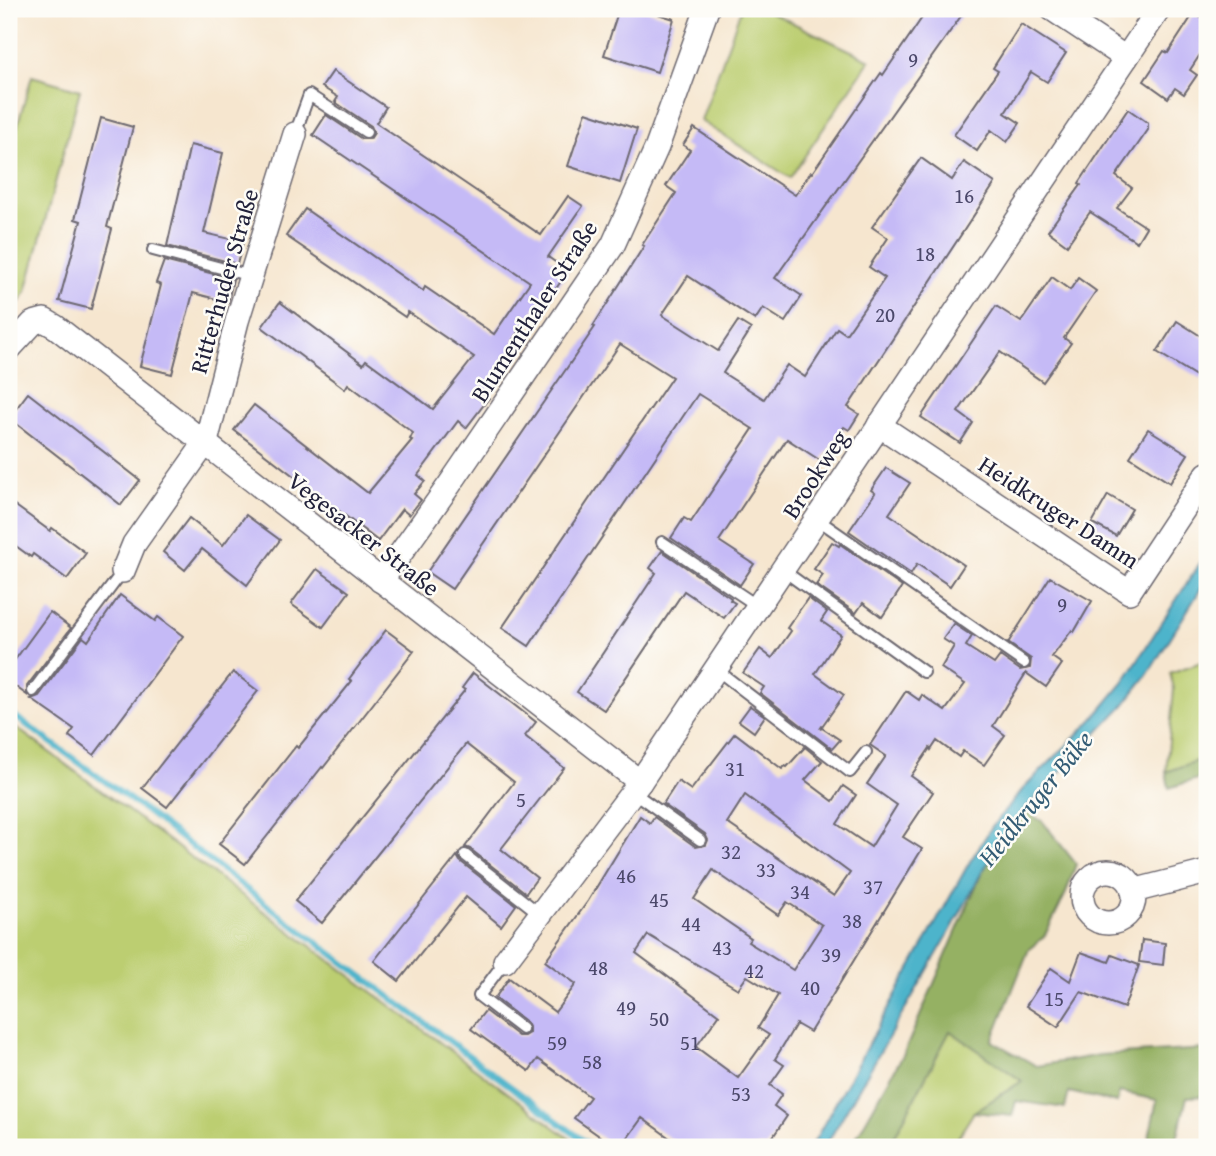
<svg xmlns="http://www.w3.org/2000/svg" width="1216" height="1156" font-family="'Gentium Book Plus',serif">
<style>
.green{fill:#bcce71;stroke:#6f7856;stroke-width:2}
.forest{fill:#95b163;stroke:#5c6a4f;stroke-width:2}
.water{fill:#4db4cb;stroke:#386b83;stroke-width:2}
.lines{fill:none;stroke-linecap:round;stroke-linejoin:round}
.stream{stroke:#4db4cb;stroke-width:6}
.building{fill:#c5baf6;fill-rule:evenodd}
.lane-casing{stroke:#6c676f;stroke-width:14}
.street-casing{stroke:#6c676f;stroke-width:26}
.lane{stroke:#fff;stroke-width:10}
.street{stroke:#fff;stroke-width:23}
.labels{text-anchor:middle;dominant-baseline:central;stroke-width:5;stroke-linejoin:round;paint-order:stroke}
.number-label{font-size:21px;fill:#4b486a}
.street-label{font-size:24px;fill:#22223b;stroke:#fdfcf7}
.water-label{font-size:26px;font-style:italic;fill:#335c75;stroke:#fdfcf7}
</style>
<rect width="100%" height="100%" fill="#fdfcf7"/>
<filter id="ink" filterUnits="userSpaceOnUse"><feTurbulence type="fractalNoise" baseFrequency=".0143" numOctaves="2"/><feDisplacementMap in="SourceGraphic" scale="14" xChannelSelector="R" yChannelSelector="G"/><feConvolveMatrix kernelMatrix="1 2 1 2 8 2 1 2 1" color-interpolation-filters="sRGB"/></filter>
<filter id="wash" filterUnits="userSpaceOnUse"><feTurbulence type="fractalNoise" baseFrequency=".00686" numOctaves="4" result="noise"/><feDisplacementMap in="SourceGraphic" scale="28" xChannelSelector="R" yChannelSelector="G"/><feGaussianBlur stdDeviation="1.57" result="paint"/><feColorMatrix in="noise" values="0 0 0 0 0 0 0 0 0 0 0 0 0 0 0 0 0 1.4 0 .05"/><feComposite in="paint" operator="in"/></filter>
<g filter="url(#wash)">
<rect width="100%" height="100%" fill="#f6e6cf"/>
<g class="green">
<polygon points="741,9 764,9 870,60 790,178 701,121"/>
<polygon points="32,76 80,90 26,292 9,317 9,154"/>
<polygon points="1207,660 1207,757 1166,772 1174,689 1170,673"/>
<polygon points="10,723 581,1147 9,1147"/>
<polygon points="950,1030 1022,1081 974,1112 952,1147 889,1147"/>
</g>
<g class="forest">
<polygon points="1207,757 1207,776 1169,788 1166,772"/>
<polygon points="1024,810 1043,822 1076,864 1066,893 1044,937 1029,949 992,1041 1037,1066 1100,1055 1207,1049 1207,1096 1187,1097 1175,1147 1147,1147 1157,1100 1119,1092 1117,1103 1069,1092 1065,1108 1016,1101 1012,1116 974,1112 1022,1081 950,1031 889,1147 851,1147 904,1053 982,872"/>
</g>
<polygon class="water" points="1207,552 1207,579 1148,674 1124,705 1024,810 982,872 951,930 825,1147 811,1147 969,863 993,825 1023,789 1093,719 1123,683"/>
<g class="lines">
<polyline class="stream" points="9,712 143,809 284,918 592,1147"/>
</g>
<g id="blocks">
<g class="building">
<polygon points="619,9 642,9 674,19 657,72 604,55"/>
<polygon points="928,9 966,9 775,278 802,296 785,322 763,308 755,320 688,276 662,315 718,351 738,321 751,329 723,373 764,399 787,365 805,377 837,328 846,334 885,278 869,267 888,238 872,227 921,158 952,180 964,162 995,183 848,407 859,414 849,430 844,427 821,461 787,439 719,541 754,564 740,585 671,538 684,518 691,522 753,429 698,394 529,646 502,628 672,377 620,344 452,589 427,572 595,327 593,326 644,246 642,245 676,193 666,186 690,150 683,145 694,128 795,195 811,172 812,173 881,73 883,75"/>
<polygon points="1194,13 1207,22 1207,44 1190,70 1197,75 1184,94 1175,88 1168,98 1144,81 1164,51 1168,53"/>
<polygon points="1021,24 1066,53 1047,82 1031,72 1005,113 1020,123 1007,142 991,130 977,151 954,135 998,71 993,68"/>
<polygon points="333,71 386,107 376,123 541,235 568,196 583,206 548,257 568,271 551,296 546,293 513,341 520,346 486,396 489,398 466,428 458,421 418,475 425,481 414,494 421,500 409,515 402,509 378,541 234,430 254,405 368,493 412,440 410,439 413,433 348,384 345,389 262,327 280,302 363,364 366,360 433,409 474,357 408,312 405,317 286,236 305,209 423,291 425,287 494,334 530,282 313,135 326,115 362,139 370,139 374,133 371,126 335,102 338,97 322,87"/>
<polygon points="1128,109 1148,123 1148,130 1116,176 1132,188 1117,208 1146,227 1137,242 1090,212 1067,245 1048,231 1081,185 1079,183"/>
<polygon points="586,112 637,129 620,183 568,166"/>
<polygon points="101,118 133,127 107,227 112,229 91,309 59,301 81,221 75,219"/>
<polygon points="190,145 223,153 204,233 243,242 237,264 167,246"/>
<polygon points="164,261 233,279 228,302 193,293 172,374 140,366 161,285 156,283"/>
<polygon points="1052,277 1070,290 1078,278 1096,291 1064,338 1071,343 1043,382 1000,352 958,412 973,423 960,443 921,417 996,306 1021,322"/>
<polygon points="1177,321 1207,340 1207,369 1201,379 1157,352"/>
<polygon points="28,393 140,480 121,505 9,418"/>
<polygon points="1148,429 1188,454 1170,483 1130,457"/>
<polygon points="886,468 910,483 889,514 964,565 950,586 917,564 911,574 849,531 875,493 871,490"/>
<polygon points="1108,495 1132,509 1116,536 1092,523"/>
<polygon points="9,501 50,531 52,528 86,553 67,579 33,554 31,557 9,541"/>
<polygon points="246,515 280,540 247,585 202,549 185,570 163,552 189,518 223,545"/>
<polygon points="832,542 839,546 840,544 902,587 882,617 863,603 856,613 816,585 823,575 814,569"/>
<polygon points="662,551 731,598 730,600 735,603 724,618 684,591 604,710 577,692 656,573 650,568"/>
<polygon points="317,569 349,592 323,627 291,604"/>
<path d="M1050,577L1092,601L1074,632L1072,630L1052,657L1062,664L1046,687L1026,673L993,726L1005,735L984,765L963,751L959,757L937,741L931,750L930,748L911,776L933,792L903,837L922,849L810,1032L796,1024L775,1059L784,1065L770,1085L782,1094L774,1106L787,1116L766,1147H682L642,1118L621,1147H615L574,1118L590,1097L538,1059L529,1071L471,1029L485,1011L518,1036H524L529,1033V1027L527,1023L495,998L509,978L555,1012L576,984L545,961L588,901L640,816L650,823L654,817L696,847L706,845L708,840L705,834L663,804L678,781L691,790L735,733L782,769L785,766L787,767L805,747L822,761L805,780L833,801L843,786L856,795L837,824L871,847L897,805L867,784L886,756L870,745L906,691L919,700L922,695L945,711L965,684L941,668L954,646L943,639L954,624L972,636L966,646L994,664L1000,656L1020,670L1030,668L1031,659L1008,643ZM745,795L850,873L834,896L727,823ZM713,870L778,915L787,902L822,925L793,970L748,942L751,938L694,899ZM648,935L738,989L747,976L778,995L758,1028L769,1035L738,1078L696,1047L719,1015L636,953Z"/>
<polygon points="120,595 155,621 158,617 183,636 94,755 69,736 74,729 31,699 39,696 83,637 88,641"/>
<polygon points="808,598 827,612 821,621 841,635 815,674 844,695 820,729 822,728 840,740 832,749 760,693 764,687 743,673 760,649 772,658 791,631 787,628"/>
<polygon points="50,612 71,628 27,686 27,695 9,682 9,668"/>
<polygon points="386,630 414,651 348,736 323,768 322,767 245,864 219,844 296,746 298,748 352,681 349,679"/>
<polygon points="233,672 258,691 167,807 142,788"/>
<polygon points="473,673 536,722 525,736 564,768 501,849 537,878 526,893 470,849 465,847 514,782 466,744 322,923 295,901 465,690 462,688"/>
<polygon points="750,706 765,716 754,732 739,721"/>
<polygon points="457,856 460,861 516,905 501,926 466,897 399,981 374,961"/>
<polygon points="1142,940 1165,943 1163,965 1139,962"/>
<polygon points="1081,952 1109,962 1112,955 1139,965 1124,1008 1081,992 1058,1027 1026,1006 1051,968 1070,981"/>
</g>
</g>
</g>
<g filter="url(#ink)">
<use href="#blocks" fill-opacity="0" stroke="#6c676f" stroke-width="2"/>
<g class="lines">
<g class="lane-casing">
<g id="lane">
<polyline points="295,134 309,95 366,132"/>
<polyline points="153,250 251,276"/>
<polyline points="817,519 1024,663"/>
<polyline points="662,542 759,607"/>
<polyline points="784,571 924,672"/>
<polyline points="717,670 850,772 866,752"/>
<polyline points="33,691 123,571"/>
<polyline points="633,792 700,840"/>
<polyline points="465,855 540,914"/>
<polyline points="505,961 479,996 522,1029"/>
</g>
</g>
<g class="street-casing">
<g id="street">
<polyline points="1052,9 1126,58"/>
<polyline points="9,349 33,323 44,320 56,327 640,782"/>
<polyline points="879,425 1129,592 1207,474"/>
<polyline points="123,571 134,544 206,442 237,321 295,134"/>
<polyline points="381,581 450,484 613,245 657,147 707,9"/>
<circle cx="1108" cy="897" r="26"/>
<polyline points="1133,891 1207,872"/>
<polyline points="505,961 640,782 1159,9"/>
</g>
</g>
<use href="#lane" class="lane"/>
<use href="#street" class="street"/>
</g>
</g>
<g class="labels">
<g class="number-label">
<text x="913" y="59">9</text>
<text x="964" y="195">16</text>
<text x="925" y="253">18</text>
<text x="885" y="314">20</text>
<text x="1062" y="604">9</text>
<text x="735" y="768">31</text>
<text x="521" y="799">5</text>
<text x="731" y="851">32</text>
<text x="766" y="869">33</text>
<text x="626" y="875">46</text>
<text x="873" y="886">37</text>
<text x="800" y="891">34</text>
<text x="659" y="899">45</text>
<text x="852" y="920">38</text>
<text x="691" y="923">44</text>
<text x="722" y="947">43</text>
<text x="831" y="954">39</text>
<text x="598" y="967">48</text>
<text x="754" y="970">42</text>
<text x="810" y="987">40</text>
<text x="1054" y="998">15</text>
<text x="626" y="1007">49</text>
<text x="659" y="1018">50</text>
<text x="557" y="1042">59</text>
<text x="690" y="1042">51</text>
<text x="592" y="1061">58</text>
<text x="741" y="1093">53</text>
</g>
<g class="street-label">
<text transform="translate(224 281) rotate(-74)">Ritterhuder Straße</text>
<text transform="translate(534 311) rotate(-57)">Blumenthaler Straße</text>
<text transform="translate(815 474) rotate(-57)">Brookweg</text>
<text transform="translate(1059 512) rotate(33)">Heidkruger Damm</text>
<text transform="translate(364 534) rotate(38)">Vegesacker Straße</text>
</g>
<g class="water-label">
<text transform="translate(1035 798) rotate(-51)">Heidkruger Bäke</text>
</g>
</g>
<rect width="1216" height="1156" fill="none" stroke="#fdfcf7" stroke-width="35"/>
</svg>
